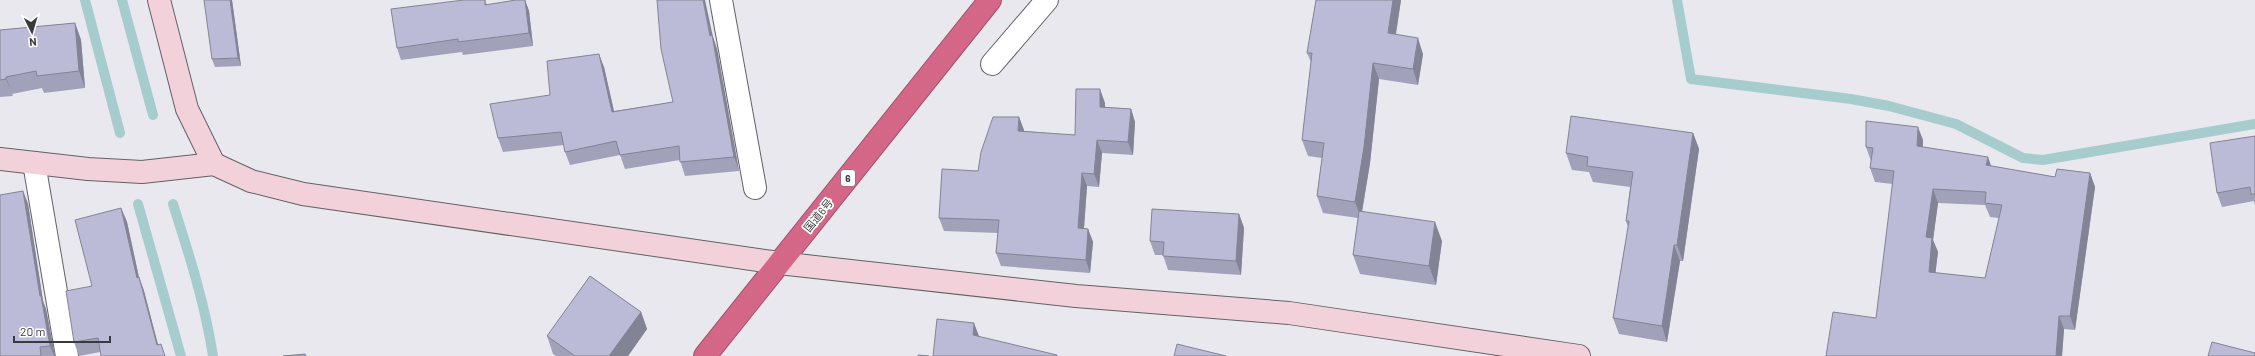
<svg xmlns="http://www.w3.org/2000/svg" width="2255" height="356" font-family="Barlow,'Noto Sans JP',sans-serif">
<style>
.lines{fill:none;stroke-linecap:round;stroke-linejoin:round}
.stream{stroke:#a6ccce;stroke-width:10}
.street-casing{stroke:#626266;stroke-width:24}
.secondary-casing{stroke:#626266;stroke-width:24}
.highway-casing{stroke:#9e576d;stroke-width:24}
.street{stroke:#fff;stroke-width:22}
.secondary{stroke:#f2d1db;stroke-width:22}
.highway{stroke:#d46687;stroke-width:22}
.wall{fill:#a1a1b9;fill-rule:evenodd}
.shaded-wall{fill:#838396}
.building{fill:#bbbbd7;stroke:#838396;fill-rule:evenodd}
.labels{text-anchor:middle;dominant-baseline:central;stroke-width:3.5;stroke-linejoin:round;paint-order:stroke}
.shield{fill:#fff;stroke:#757576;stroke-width:1}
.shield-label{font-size:10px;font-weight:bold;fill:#3a3a3c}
.street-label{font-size:11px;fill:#3a3a3c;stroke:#fff}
</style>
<rect width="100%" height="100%" fill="#e8e8ee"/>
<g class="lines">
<g class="stream">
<polyline points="85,0 120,133"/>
<polyline points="122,0 153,115"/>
<polyline points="1677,0 1691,79 1851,99 1889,106 1956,124 2023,158 2043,160 2255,124"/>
<polyline points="138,204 181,356"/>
<path d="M173,204C189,254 205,304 213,356"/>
</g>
<g class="street-casing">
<g id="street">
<polyline points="721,0 755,188"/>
<polyline points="992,64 1047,0"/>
<polyline points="34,163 67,356"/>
</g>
</g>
<g class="secondary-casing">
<g id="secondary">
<polyline points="159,0 187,109 214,164"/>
<polyline points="0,159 88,169 142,172 214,164 251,181 303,194 779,263 1076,296 1289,313 1579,356"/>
</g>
</g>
<g class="highway-casing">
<polyline id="highway" points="705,356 990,0"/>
</g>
<use href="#street" class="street"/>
<use href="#secondary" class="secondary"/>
<use href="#highway" class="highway"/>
</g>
<g class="wall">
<polygon points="232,0 241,66 215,67 212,59"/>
<polygon points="485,0 487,5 525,0 529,11 533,46 463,55 462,52 401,60 397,48"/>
<polygon points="1316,0 1401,0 1396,35 1423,54 1418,85 1379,79 1370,163 1362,211 1442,241 1436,285 1360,274 1353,255 1358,218 1323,213 1317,196 1322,158 1308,156 1302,140 1311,62 1307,53"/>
<polygon points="75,23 81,40 85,88 44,93 42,88 12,94 13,96 0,97 0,30"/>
<polygon points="713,37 717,49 739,171 685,176 680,160 625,169 620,155 570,165 565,152 564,145 503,152 498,138 550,95 604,67 614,111 673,102"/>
<polygon points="1105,103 1105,107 1131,109 1135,122 1133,155 1102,153 1099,187 1087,186 1084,228 1088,229 1093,242 1090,273 1001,266 996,253 998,233 944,231 939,218 978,171 1019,117 1024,131 1075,135"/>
<polygon points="1693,133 1699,149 1683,261 1680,261 1667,342 1619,334 1613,318 1628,227 1626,221 1630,187 1593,182 1589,172 1572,170 1566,153"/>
<polygon points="2255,136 2255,205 2254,201 2222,207 2217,193"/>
<path d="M1923,140V147L1991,166L2055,177L2090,173L2095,187L2075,330L2064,329L2062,356H1826L1876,318L1893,184L1875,182L1870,168L1871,161L1866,147ZM1938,203L1985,205L1990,217L1999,218L1985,278L1935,273L1938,252L1933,240Z"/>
<polygon points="23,191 28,204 43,301 46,309 55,356 0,356"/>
<polygon points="121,208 127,222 139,277 144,291 158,345 100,352 79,356 74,342 92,286"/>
<polygon points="1239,214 1244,228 1241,275 1168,270 1163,255 1155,255 1150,241"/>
<polygon points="641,312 647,329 628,356 556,356 553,354 547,336"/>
</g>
<g class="shaded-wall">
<polygon points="230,0 232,0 241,66 238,58"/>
<polygon points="525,0 529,11 533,46 529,33"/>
<polygon points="703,0 705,0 713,37 717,49 739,171 734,157"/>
<polygon points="1393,0 1401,0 1393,50 1388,33"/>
<polygon points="75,23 81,40 85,88 79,71"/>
<polygon points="1418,38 1423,54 1418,85 1413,69"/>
<polygon points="599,54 604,67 617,125 612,112"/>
<polygon points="1373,63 1379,79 1370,163 1361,218 1355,202"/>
<polygon points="6,77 12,94 13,96 6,79"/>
<polygon points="1100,89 1105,103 1105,120 1100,107"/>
<polygon points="1131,109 1135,122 1133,155 1128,142"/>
<polygon points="1019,117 1024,130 1023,144 1018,131"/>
<polygon points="1918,127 1923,140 1922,160 1917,146"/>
<polygon points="1693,133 1699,149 1683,261 1677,245"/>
<polygon points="1097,140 1102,153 1099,187 1094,174"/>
<polygon points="1988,157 1993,171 1986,165"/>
<polygon points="1082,173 1087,186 1083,241 1078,228"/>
<polygon points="2090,173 2095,187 2075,330 2070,316"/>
<polygon points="1933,189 1938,203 1933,240 1938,252 1934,286 1929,272 1926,237"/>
<polygon points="23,191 28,204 43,301 46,309 55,356 54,356 50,346 40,296"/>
<polygon points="121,208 127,222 142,292 137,278"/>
<polygon points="1239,214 1244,228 1241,275 1236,261"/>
<polygon points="1435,222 1442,241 1436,285 1429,266"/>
<polygon points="1088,229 1093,242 1090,273 1086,260"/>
<polygon points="1674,245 1680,261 1667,342 1662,326"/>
<polygon points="139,277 144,291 161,356 157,345"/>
<polygon points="641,312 647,329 628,356 609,356"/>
<polygon points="2059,316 2064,329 2062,356 2056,356"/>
<polygon points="974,323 979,336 978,348 973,335"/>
</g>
<g class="building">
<polygon points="204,0 230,0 238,58 212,59"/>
<polygon points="464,0 485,0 485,5 516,0 525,0 529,33 458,42 458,39 397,48 391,9"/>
<polygon points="657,0 703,0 710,36 712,35 734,157 680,162 679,146 620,155 616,141 565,152 561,132 498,138 490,104 550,95 547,61 599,54 612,112 673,102 661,49"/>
<polygon points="1316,0 1393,0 1388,33 1418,38 1413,69 1373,63 1364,147 1355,202 1317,196 1324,143 1302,140 1312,53 1307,53"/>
<polygon points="75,23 79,71 37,76 36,71 6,77 6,79 0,80 0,30"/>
<polygon points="1076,89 1100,89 1100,107 1131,109 1128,142 1097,140 1094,174 1082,173 1078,228 1088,229 1086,260 996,253 999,220 939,218 942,169 978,171 981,152 993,117 1019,117 1018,131 1075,135"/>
<polygon points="1571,116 1693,133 1677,245 1674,245 1662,326 1613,318 1629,221 1626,221 1633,172 1587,166 1588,157 1566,153"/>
<path d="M1866,121L1918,127L1917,146L1988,157L1986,165L2055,177L2057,169L2090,173L2070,316H2059L2056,356H1826L1833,312L1876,318L1894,171L1870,168L1873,148L1866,147ZM1933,189L1986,192L1985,203L2002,205L1985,278L1929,272L1932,238L1926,237Z"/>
<polygon points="2255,136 2255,194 2251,194 2250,187 2217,193 2210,143"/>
<polygon points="23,191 40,296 41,296 50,346 40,347 41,356 0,356 0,195"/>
<polygon points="121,208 137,278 139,277 157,345 161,344 165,356 101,356 98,338 74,342 66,291 92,286 75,220"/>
<polygon points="1152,209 1239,214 1236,261 1163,256 1164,242 1150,241"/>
<polygon points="1359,211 1435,222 1429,266 1353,255"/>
<polygon points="590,276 641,312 609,356 575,356 547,336"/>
<polygon points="937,319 974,323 973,335 1057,355 1057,356 933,356"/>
<polygon points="2212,342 2255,353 2255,356 2208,356"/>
<polygon points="1177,344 1226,356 1174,356"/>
<polygon points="305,354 306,356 283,356"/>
<polygon points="918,355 929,356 918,356"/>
</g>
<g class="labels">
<rect class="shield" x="841" y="170" width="14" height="16" rx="3"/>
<g class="shield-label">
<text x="848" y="178">6</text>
</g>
<g class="street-label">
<text transform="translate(818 215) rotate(-51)">国道6号</text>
</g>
</g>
<g transform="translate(32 32) rotate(175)" stroke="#ffffff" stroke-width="3" paint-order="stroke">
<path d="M0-3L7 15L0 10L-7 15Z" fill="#3a3a3c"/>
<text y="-6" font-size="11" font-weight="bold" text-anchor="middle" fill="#3a3a3c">N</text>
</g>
<path d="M14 336v6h96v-6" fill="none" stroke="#3a3a3c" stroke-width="2"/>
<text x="20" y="336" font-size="12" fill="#3a3a3c" stroke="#ffffff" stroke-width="3" paint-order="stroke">20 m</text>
</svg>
